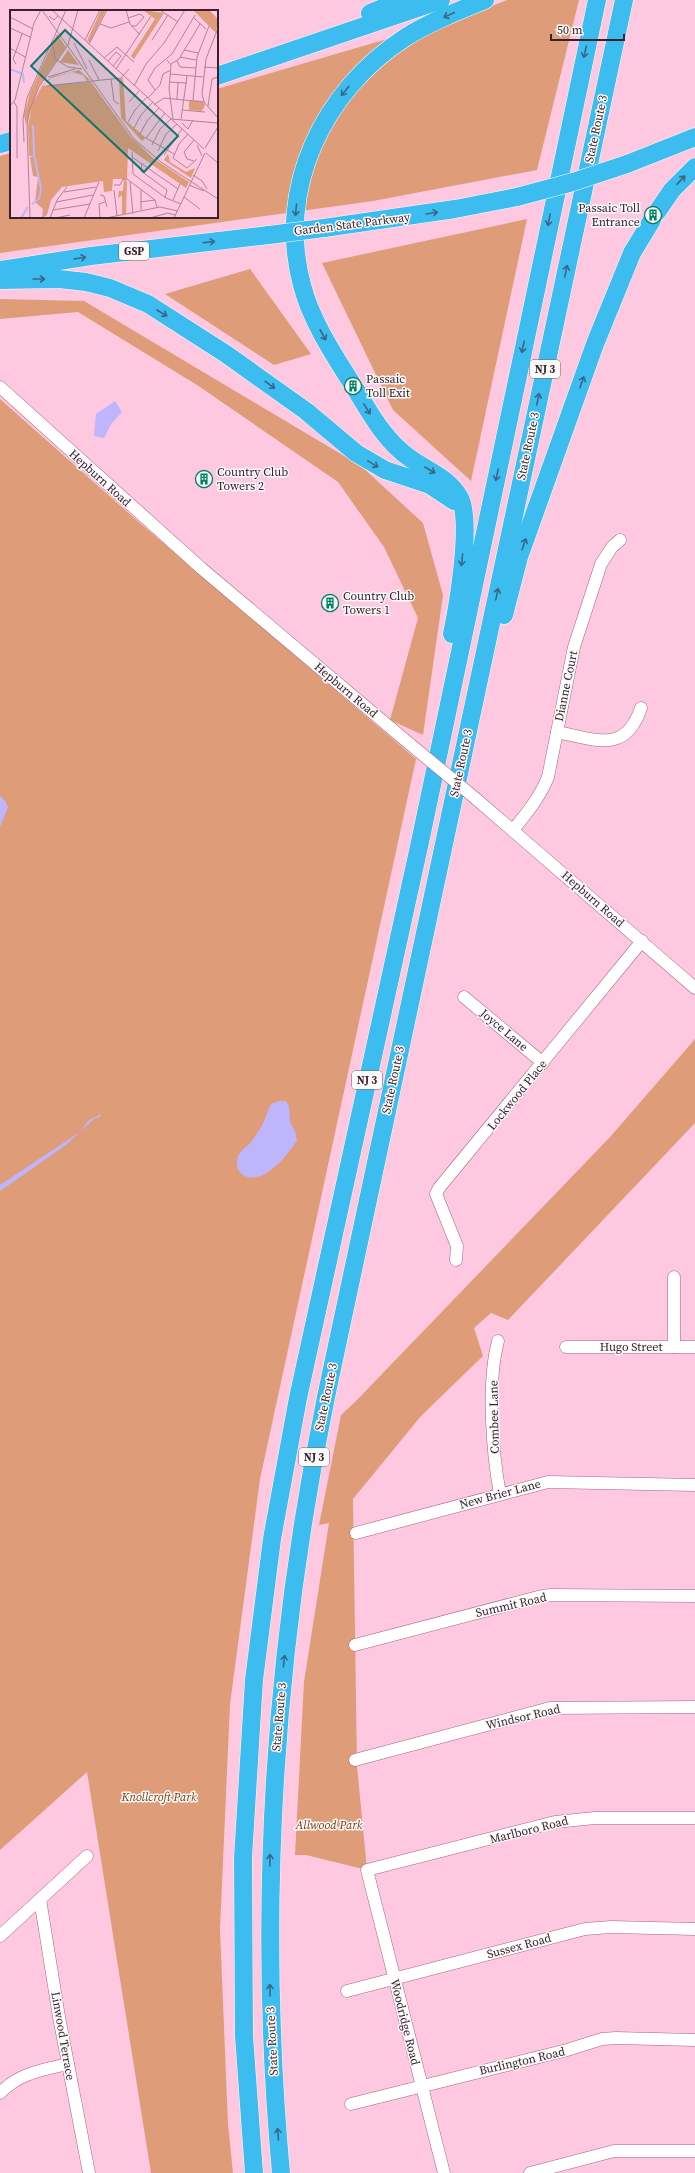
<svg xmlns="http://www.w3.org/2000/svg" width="695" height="2173" font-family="'Source Serif 4',serif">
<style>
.green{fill:#de9c79}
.water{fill:#beb5fc}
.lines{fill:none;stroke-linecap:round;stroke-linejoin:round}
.minor-casing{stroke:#a16683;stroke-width:13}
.highway-casing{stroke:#fff;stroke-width:19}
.minor{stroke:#fff;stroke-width:12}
.highway{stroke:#3cbcef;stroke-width:18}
.minor-bridge-casing{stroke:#a16683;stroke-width:13;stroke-linecap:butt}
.highway-bridge-casing{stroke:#fff;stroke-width:19;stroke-linecap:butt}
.minor-bridge{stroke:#fff;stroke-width:12}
.highway-bridge{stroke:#3cbcef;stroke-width:18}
.oneway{stroke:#3a6784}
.labels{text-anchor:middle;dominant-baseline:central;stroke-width:3;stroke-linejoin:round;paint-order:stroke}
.shield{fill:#fafafa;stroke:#73626a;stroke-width:1}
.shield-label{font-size:11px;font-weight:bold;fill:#39212d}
.street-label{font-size:12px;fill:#39212d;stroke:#fafafa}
.poi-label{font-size:12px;fill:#39212d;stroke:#fafafa;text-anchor:start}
.park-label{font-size:12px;font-style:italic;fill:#79390e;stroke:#fafafa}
.inset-river{fill:none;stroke:#beb5fc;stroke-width:2}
.inset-road{fill:none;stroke:#af8598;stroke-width:1}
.view{fill:#0f766e;fill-opacity:0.15;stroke:#0f766e;stroke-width:2}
.inset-edge{fill:none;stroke:#39212d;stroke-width:2}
</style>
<rect width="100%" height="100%" fill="#fdc8e0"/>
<g class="green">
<polygon points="507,0 579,0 537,170 373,201 0,253 0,156 11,153 11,217 217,217 217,89 472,14"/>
<polygon points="527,219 471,481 393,410 322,263"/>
<polygon points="250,269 311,354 274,365 165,294"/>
<polygon points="0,299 84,301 361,466 423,523 443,595 423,735 390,720 418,618 384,547 338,482 197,385 78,312 0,319"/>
<polygon points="0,399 141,524 416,759 260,1479 230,1704 220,1929 228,2124 233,2173 151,2173 87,1772 0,1850"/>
<polygon points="695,1039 695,1123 508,1320 491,1313 474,1328 483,1356 421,1416 353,1499 357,1766 367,1870 306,1855 295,1855 304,1682 329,1523 319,1525 341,1415 356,1401 611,1136"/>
</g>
<g class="water">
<polygon points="115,401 122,412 111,424 104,438 94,436 96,414"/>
<polygon points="0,796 5,801 8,807 0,827"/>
<path d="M279,1101H286L289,1106L290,1122L295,1131L297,1140C289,1154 264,1185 245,1176C239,1174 236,1167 237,1161C238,1151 246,1148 251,1142C255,1136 262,1127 264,1121C267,1115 268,1109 271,1104Z"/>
<polygon points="101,1114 100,1117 95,1118 66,1145 0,1191 0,1185 80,1132 89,1120"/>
</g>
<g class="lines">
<g class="minor-casing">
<g id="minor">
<polyline points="0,387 201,568 411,745"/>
<path d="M557,732C595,739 625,755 641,708"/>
<polyline points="475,798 695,988"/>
<path d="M513,830C527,813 540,797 548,777L574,647L601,564L612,547L620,540"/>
<polyline points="464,997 543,1063"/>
<polyline points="456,1260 457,1246 436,1194 439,1188 642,941"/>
<path d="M498,1341C487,1383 492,1451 500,1494"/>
<polyline points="566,1347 695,1347"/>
<polyline points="674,1347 674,1277"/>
<polyline points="356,1533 548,1482 695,1485"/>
<polyline points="355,1645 538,1597 550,1595 695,1596"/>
<polyline points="355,1760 550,1708 695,1707"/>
<polyline points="40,1899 59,2017 89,2173"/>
<polyline points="0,1936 87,1856"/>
<polyline points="347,1991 585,1929 611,1927 695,1929"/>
<path d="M0,2093C19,2073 42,2070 68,2064"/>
<polyline points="351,2104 567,2050 602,2039 616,2038 695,2040"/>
<polyline points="444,2173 367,1870 555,1822 595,1818 695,1818"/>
<polyline points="530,2173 614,2151 695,2151"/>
</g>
</g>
<g class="highway-casing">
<g id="highway">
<polyline points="370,13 403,0"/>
<polyline points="217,76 441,0"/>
<polyline points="0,144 11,141"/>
<polyline points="627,164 695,137"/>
<polyline points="657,212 672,190 695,167"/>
<polyline points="324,228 455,209 517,197"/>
<polyline points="0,270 91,256 269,235"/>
<polyline points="0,280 59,279 86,282 110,288 148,304 226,354 306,411 356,453 385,470 430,485 454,501"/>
<path d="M351,382C332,352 311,320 302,285C276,189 323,90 406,37C430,22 458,11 485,0"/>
<path d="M356,390C371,415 386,442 411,459C428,471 449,478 460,498C472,523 458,605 452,634"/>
<polyline points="504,615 519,557 595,344 632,253 652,220"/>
<polyline points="254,2173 244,2036 243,1858 254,1680 272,1539 298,1398 420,842 597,0"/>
<path d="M281,2173C257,1911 273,1655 326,1397L624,0"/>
</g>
</g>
<use href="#minor" class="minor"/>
<use href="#highway" class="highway"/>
<g class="minor-bridge-casing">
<polyline id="minor-bridge" points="411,745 475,798"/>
</g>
<g class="highway-bridge-casing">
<g id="highway-bridge">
<polyline points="517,197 573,182 627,164"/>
<polyline points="269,235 324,228"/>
</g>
</g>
<use href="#minor-bridge" class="minor-bridge"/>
<use href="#highway-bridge" class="highway-bridge"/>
</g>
<defs><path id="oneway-shaft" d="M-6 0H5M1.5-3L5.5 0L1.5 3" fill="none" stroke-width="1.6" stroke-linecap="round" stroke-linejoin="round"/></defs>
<g class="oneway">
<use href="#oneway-shaft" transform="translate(449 15) rotate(155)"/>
<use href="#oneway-shaft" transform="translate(585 52) rotate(103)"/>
<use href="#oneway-shaft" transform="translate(345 91) rotate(129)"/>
<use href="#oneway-shaft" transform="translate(681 180) rotate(-47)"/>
<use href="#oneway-shaft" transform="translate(296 210) rotate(95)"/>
<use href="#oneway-shaft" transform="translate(432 213) rotate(-9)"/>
<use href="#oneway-shaft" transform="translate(549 220) rotate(102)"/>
<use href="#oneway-shaft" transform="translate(209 242) rotate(-7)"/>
<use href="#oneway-shaft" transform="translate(80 258) rotate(-9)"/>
<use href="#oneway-shaft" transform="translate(566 271) rotate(-78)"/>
<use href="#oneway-shaft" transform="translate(39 279)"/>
<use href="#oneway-shaft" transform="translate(162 313) rotate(30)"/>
<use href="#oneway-shaft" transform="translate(323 335) rotate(61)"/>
<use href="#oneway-shaft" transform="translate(523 347) rotate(102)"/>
<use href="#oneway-shaft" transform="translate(582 382) rotate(-70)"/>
<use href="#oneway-shaft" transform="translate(270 385) rotate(36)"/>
<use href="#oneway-shaft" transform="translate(538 399) rotate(-78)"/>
<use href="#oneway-shaft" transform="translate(367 409) rotate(58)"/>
<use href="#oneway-shaft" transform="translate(373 464) rotate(31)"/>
<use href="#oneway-shaft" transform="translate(430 470) rotate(30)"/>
<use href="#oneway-shaft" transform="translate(497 475) rotate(102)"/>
<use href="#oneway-shaft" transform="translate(524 544) rotate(-71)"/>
<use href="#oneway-shaft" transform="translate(462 560) rotate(96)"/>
<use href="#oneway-shaft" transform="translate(497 594) rotate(-78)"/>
<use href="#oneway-shaft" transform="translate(284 1661) rotate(-84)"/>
<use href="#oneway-shaft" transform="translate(270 1860) rotate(-89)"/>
<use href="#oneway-shaft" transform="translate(270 1990) rotate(-91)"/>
<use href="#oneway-shaft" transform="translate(278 2134) rotate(-94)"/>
</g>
<defs>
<g id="building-ring" transform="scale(0.9)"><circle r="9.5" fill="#fafafa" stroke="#008264" stroke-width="1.5"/><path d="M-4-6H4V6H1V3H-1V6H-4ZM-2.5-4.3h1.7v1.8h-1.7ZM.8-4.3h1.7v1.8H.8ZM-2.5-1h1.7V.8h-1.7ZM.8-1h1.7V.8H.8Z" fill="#008264"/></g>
</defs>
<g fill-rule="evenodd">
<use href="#building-ring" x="653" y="215"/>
<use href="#building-ring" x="353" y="386"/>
<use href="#building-ring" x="204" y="479"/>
<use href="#building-ring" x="330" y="603"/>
</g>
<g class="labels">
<g class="shield">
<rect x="119" y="242" width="30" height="18" rx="3"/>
<rect x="530" y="360" width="30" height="18" rx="3"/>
<rect x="352" y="1071" width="30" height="18" rx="3"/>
<rect x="299" y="1448" width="30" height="18" rx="3"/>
</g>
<g class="shield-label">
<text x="134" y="251">GSP</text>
<text x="545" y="369">NJ 3</text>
<text x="367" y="1080">NJ 3</text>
<text x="314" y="1457">NJ 3</text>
</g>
<g class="street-label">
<text transform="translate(596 129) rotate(-78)">State Route 3</text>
<text transform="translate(352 224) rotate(-7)">Garden State Parkway</text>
<text transform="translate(528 446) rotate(-78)">State Route 3</text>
<text transform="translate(100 478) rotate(42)">Hepburn Road</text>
<text transform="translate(566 686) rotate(-78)">Dianne Court</text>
<text transform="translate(346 690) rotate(40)">Hepburn Road</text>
<text transform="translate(461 763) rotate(-78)">State Route 3</text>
<text transform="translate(593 899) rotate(41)">Hepburn Road</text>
<text transform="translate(504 1030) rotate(40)">Joyce Lane</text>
<text transform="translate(393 1080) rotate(-78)">State Route 3</text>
<text transform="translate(517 1095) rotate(-51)">Lockwood Place</text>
<text x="631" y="1347">Hugo Street</text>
<text transform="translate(326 1397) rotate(-78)">State Route 3</text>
<text transform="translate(494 1417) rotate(-91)">Combee Lane</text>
<text transform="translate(500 1494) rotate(-15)">New Brier Lane</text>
<text transform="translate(511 1605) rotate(-13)">Summit Road</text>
<text transform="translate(279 1717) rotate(-85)">State Route 3</text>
<text transform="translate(523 1717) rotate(-13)">Windsor Road</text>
<text transform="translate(529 1830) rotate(-14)">Marlboro Road</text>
<text transform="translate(519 1946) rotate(-15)">Sussex Road</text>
<text transform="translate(405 2022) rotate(76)">Woodridge Road</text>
<text transform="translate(63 2036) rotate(80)">Linwood Terrace</text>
<text transform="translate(272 2041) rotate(-93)">State Route 3</text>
<text transform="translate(522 2061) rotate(-13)">Burlington Road</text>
</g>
<g class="poi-label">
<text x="640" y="208" text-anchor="end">Passaic Toll<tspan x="640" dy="14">Entrance</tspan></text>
<text x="366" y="379">Passaic<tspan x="366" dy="14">Toll Exit</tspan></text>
<text x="217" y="472">Country Club<tspan x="217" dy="14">Towers 2</tspan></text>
<text x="343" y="596">Country Club<tspan x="343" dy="14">Towers 1</tspan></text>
</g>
<g class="park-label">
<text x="159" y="1797">Knollcroft Park</text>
<text x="329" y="1825">Allwood Park</text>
</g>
</g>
<g transform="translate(10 10)">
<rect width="208" height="208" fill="#fdc8e0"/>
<path d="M91,0H96L80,32L77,31ZM133,0L154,3L124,49L121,46L145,9ZM183,0H199L208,9L206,23ZM47,24L56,37L29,76L16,115L14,105L20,83ZM58,40L69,55L50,52ZM69,60L80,70L77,71L73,65L62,62L41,68L33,76L81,72L121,127L143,148L179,172L176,178L118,138L117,169H103L102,181L94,182L93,171L52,177L41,190L37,205L32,208L33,199L25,192L28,167L23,166L20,147L24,146H19L18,116L22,95L32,76L41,67ZM113,68L116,111L136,128L132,131L111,108L109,69ZM179,90L191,91L195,94L194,98L191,101L179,100ZM158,144L160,152L176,162L185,158L181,168L154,150ZM114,169L117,171L116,204H112V185L108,188L109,181H113Z" fill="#de9c79"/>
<path class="inset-river" d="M0,59L13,64L14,73M22,194L29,189L31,179L24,145L23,115M11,208L18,197"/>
<path class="inset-road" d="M32,0L124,129L151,152L208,189M42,0L194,139M116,0L120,14L130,25M150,0L168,12M39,6L44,10L48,6M0,7L23,19M118,8L130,4L134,7L126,16H121M184,8L196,19M90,14L101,18L119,12M0,18L20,27M208,18L196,49L192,84L194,92L208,108M75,30L90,0M142,30L158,5M64,33L77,59M79,34L97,0M43,36L45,49L58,57M0,38L15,47M174,40L188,43M170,47L186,50M94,48L107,37L124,52M79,50L89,70M157,50L161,55L159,79L163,109M98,51L106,42L111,46L103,56M167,51L170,57L186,58M6,54L3,49L12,24M161,54L169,49L190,14M58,57L72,59M194,57L208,58M106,59L141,6M160,64L193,67M38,67L65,59M101,69L104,91L109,94M159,72L177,73M36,76L111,68L119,59M124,76L136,54L154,33L175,0M145,80L138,70L145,58L162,44L185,5M138,88L150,75L153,64L161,60M167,89L168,73M183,90L187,47L199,16M4,92L7,97V148M119,92L129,81M144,95L154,88L194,92M0,96L5,90L24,13L31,0M198,96L202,69L208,67M172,100L195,102M155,103L136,128L164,144M171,109L177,66M118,112L125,100L137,87M172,113L178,119L183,110M124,118L131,105L143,92M130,124L137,111L149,98M178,124L169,134L163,148L177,158L187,149M184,130L174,142L177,149L184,151M14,132L13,109L17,88L56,0M142,135L150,119L161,109L208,113M187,135L192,146M195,138L208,117M148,141L156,124L167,114M122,142L123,164L156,188L171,194M196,143L208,153M154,145L172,119M122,147L168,179M132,153L131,161L157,180L155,188M183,165L192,171L197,179M120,172L123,204M104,175H110L113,169H117L145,190L147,197M179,175L194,181M104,180L107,206M131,180V200M54,182L86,177M90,185L94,186L97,197M174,187L190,199M163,190L170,174M46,192L83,185M130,192L145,190M43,200L80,194M20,208L17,116L19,101L29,77L58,35L68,0M40,208L47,190L57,177M45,208L60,205M74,208L89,172M90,208L89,194L95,192M96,208L150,197L168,201M140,208L158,203L165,205M164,208L195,143"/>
<path class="view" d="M55,20L168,126L134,162L21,56Z"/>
<rect width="208" height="208" class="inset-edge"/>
</g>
<path d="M551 34v6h73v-6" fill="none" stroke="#39212d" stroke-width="2"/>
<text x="557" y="34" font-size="12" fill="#39212d" stroke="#fafafa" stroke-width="3" paint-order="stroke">50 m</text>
</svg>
